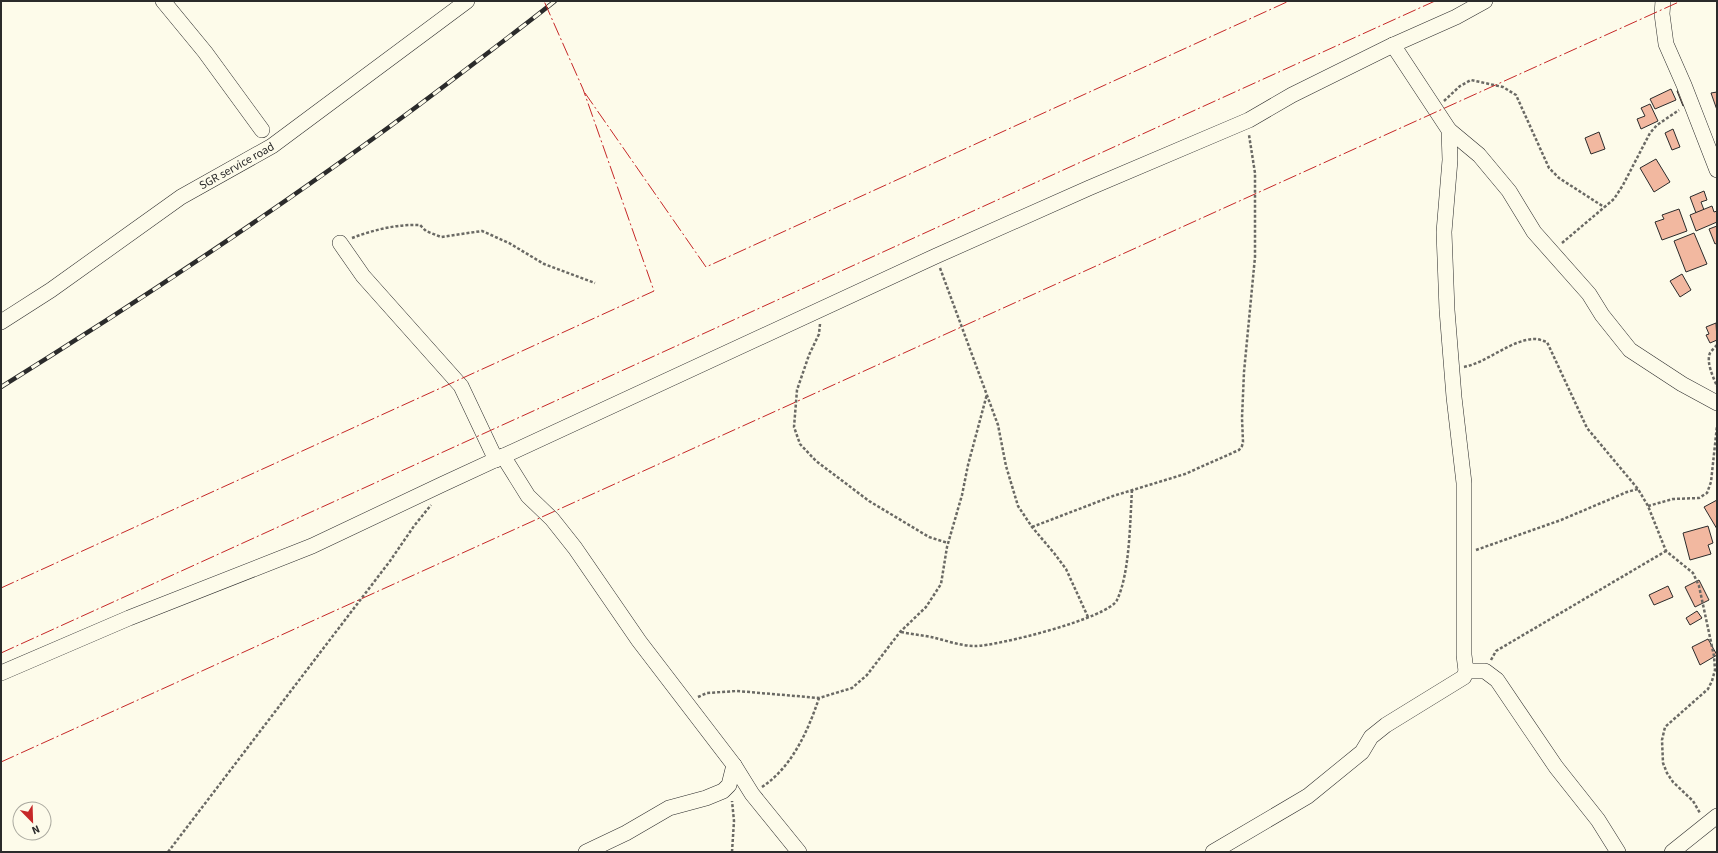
<svg xmlns="http://www.w3.org/2000/svg" width="1718" height="853" font-family="'Source Sans 3',sans-serif">
<style>
.building{fill:#f2b8a0;stroke:#2b2b2b}
.lines{fill:none;stroke-linecap:round;stroke-linejoin:round}
.minor-casing{stroke:#2b2b2b;stroke-width:16}
.path{stroke:#6a6964;stroke-width:2.5;stroke-dasharray:3 2;stroke-linecap:butt}
.minor{stroke:#fdfbea;stroke-width:15}
.rail-casing{stroke:#2b2b2b;stroke-width:4.5}
.rail{stroke:#fdfbea;stroke-width:3;stroke-dasharray:9;stroke-linecap:butt}
.power{stroke:#c62828;stroke-width:1;stroke-dasharray:14 3 2 3;stroke-linecap:butt}
.labels{text-anchor:middle;dominant-baseline:central;stroke-width:3;stroke-linejoin:round;paint-order:stroke}
.street-label{font-size:12px;fill:#2b2b2b;stroke:#fdfbea}
</style>
<rect width="100%" height="100%" fill="#fdfbea"/>
<g class="building">
<polygon points="1671,89 1676,100 1655,109 1650,99"/>
<polygon points="1683,89 1689,103 1683,106 1677,91"/>
<polygon points="1717,92 1717,110 1711,93"/>
<polygon points="1650,104 1658,121 1641,129 1637,119 1645,116 1641,108"/>
<polygon points="1673,129 1680,147 1672,150 1665,133"/>
<polygon points="1599,132 1605,149 1591,154 1585,138"/>
<polygon points="1656,159 1670,182 1654,192 1640,168"/>
<polygon points="1704,191 1707,200 1701,202 1704,210 1696,213 1690,197"/>
<polygon points="1712,206 1714,212 1717,211 1717,222 1696,231 1690,215"/>
<polygon points="1679,209 1687,231 1662,240 1655,222 1664,219 1662,215"/>
<polygon points="1717,226 1717,243 1715,244 1709,229"/>
<polygon points="1694,233 1707,264 1686,272 1674,241"/>
<polygon points="1682,274 1691,290 1680,297 1670,281"/>
<polygon points="1716,323 1717,340 1710,343 1706,335 1709,334 1706,327"/>
<polygon points="1717,500 1717,529 1704,507"/>
<polygon points="1708,526 1713,543 1708,545 1711,554 1690,560 1683,533"/>
<polygon points="1699,580 1709,600 1695,607 1685,587"/>
<polygon points="1668,586 1673,597 1654,605 1649,595"/>
<polygon points="1697,611 1702,618 1690,625 1686,618"/>
<polygon points="1708,639 1717,655 1700,665 1692,647"/>
</g>
<g class="lines">
<g class="minor-casing">
<g id="minor">
<polyline points="163,1 205,52 262,130"/>
<polyline points="1663,1 1662,14 1666,44 1684,85 1717,170"/>
<polyline points="1449,130 1479,155 1509,191 1534,232 1589,294 1602,315 1630,350 1682,384 1717,403"/>
<polyline points="340,243 363,276 461,386 496,460"/>
<path id="s1" d="M1,322L51,290L181,197L272,146L467,1"/>
<polyline points="503,456 528,496 552,519 575,548 639,641 734,765 752,794 799,852"/>
<polyline points="1466,671 1485,671 1497,680 1556,767 1598,820 1618,852"/>
<polyline points="1,673 129,618 312,546 443,484 936,256 1089,188 1249,120 1292,95 1393,45 1456,17 1485,1"/>
<polyline points="586,852 626,833 669,808 706,798 723,791 729,785 734,765"/>
<polyline points="1213,852 1308,796 1362,752 1371,737 1386,725 1464,677 1466,671 1464,655 1464,483 1454,397 1447,310 1444,232 1450,160 1449,130 1393,45"/>
<polyline points="1672,852 1717,816"/>
</g>
</g>
<g class="path">
<polyline points="1444,101 1460,86 1471,80 1503,87 1516,95 1549,168 1559,178 1604,207"/>
<path d="M352,238C373,230 397,224 420,225L426,231L441,237L482,231L509,243L544,264L595,283"/>
<polyline points="1562,243 1614,199 1623,185 1650,133 1657,125 1679,110"/>
<polyline points="940,268 998,425 1006,466 1018,506 1032,527 1054,553 1066,569 1088,617"/>
<polyline points="820,324 819,334 809,355 797,390 794,427 800,444 816,461 869,501 929,537 948,543"/>
<path d="M1717,345C1715,347 1712,350 1710,353C1706,362 1713,377 1717,386"/>
<path d="M1464,367C1488,362 1512,339 1535,339C1539,339 1543,341 1547,342L1587,428L1638,489L1648,506L1666,551L1693,573L1699,586L1714,656L1715,670L1712,681L1708,689L1665,727L1662,740L1663,763L1667,773L1673,782L1693,801L1700,813"/>
<polyline points="1648,506 1673,499 1699,498 1707,493 1711,482 1717,426"/>
<polyline points="1032,527 1113,496 1185,474 1239,450 1242,446 1243,442 1242,418 1244,372 1255,257 1255,173 1249,135"/>
<polyline points="1476,550 1561,520 1627,492 1638,489"/>
<path d="M901,632C911,634 921,635 931,637C945,640 960,646 975,646C997,646 1109,618 1117,600C1130,573 1130,520 1132,490"/>
<polyline points="1491,660 1496,651 1666,551"/>
<polyline points="698,697 707,693 737,691 819,698 852,688 867,675 900,632 926,607 941,584 947,547 962,495 968,465 987,394"/>
<path d="M762,787C792,767 808,731 819,698"/>
<polyline points="168,852 390,561 414,526 431,505"/>
<polyline points="732,852 734,821 732,801"/>
</g>
<use href="#minor" class="minor"/>
<g class="rail-casing">
<path id="rail" d="M1,387C160,288 315,185 464,71C494,48 525,25 555,1"/>
</g>
<use href="#rail" class="rail"/>
<g class="power">
<polyline points="585,93 706,267 1289,1"/>
<polyline points="1,588 654,291 583,89 544,1"/>
<polyline points="1,653 1435,1"/>
<polyline points="1,762 1681,1"/>
</g>
</g>
<g class="labels">
<g class="street-label">
<text stroke="none"><textPath href="#s1" startOffset="283">SGR service road</textPath></text>
</g>
</g>
<rect width="1718" height="853" fill="none" stroke="#2b2b2b" stroke-width="4"/>
<g transform="translate(32 821) rotate(157)"><circle r="19" fill="#fdfbea" stroke="#a9a89e"/>
<path d="M0-3L7 15L0 10L-7 15Z" fill="#c62828"/>
<text y="-6" font-size="11" font-weight="bold" text-anchor="middle" fill="#2b2b2b">N</text>
</g>
</svg>
